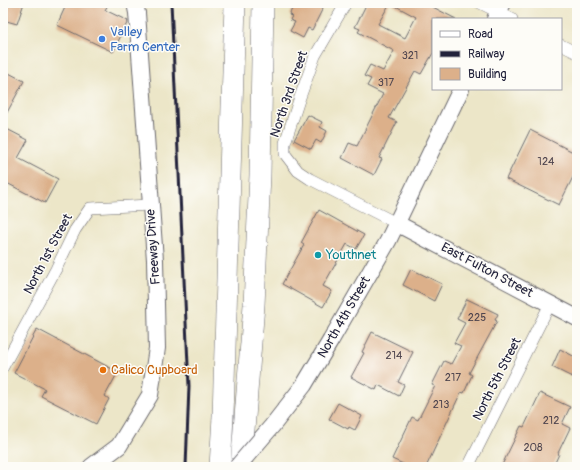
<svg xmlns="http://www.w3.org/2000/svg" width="580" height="470" font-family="Pangolin,sans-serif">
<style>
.building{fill:#dcb08a;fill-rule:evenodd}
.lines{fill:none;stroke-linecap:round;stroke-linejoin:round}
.street-casing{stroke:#69676c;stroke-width:12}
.secondary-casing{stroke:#69676c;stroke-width:18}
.highway-casing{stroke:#69676c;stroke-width:22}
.street{stroke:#fff;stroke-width:11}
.secondary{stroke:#fff;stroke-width:16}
.highway{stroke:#fff;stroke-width:21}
.rail{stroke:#22223b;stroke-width:3}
.secondary-bridge-casing{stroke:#69676c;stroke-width:18;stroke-linecap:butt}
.secondary-bridge{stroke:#fff;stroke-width:16}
.shop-dot{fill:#3f7fe0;stroke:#fdfcf7;stroke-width:1.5}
.culture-dot{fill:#0f9aa8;stroke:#fdfcf7;stroke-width:1.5}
.food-dot{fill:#e8710a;stroke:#fdfcf7;stroke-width:1.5}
.labels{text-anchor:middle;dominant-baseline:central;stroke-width:3;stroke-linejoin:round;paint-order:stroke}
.number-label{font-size:11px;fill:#50464f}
.shop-label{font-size:13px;fill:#366cbe;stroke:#fdfcf7;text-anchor:start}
.street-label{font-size:13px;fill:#22223b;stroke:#fdfcf7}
.culture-label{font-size:13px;fill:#0d838f;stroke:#fdfcf7;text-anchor:start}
.food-label{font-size:13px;fill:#c56008;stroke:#fdfcf7;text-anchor:start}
</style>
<rect width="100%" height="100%" fill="#fdfcf7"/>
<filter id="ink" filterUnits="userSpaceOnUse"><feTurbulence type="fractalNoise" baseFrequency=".025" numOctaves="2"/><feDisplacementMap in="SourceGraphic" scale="8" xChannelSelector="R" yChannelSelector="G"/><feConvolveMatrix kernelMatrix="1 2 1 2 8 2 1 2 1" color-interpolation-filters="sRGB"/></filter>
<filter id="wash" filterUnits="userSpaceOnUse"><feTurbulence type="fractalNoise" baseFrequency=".012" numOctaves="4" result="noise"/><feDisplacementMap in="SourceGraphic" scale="16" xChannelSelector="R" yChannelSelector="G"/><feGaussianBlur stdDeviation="0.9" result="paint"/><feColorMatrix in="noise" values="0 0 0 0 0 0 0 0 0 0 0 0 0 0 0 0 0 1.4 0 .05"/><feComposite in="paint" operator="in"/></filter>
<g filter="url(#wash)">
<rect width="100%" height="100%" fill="#ece6c8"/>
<g id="blocks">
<g class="building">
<polygon points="3,3 24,3 17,24 3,20"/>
<polygon points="67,3 109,3 105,10 128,21 113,52 57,25"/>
<polygon points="295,3 313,3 323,8 312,30 308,28 303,38 290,31 295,22 290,20 292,16 289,15"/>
<path d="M367,3H425L456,19H433V53L421,74L415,71L389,118L397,122L379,158L382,159L374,175L342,158L349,143L357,146L383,94L367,86L371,79L364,76L370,65L383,71L394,51L358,32L360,29L355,27ZM390,3L416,17L405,38L378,24Z"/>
<polygon points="3,70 24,81 3,120"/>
<polygon points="308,115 322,122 320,127 327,131 321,143 316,140 311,149 294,140"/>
<polygon points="3,127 28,140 18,158 58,179 45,203 3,181"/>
<polygon points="530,130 577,154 577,169 559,205 506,179"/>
<polygon points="319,210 364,235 356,249 347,244 323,286 332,291 323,307 282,284 304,245 301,243"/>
<polygon points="411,269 442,284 434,301 403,285"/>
<polygon points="467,299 498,314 495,320 497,321 469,373 472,375 464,393 461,392 426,467 410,467 392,459 412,417 418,420 435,386 432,385 444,361 451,364 461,346 454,343 465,323 457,319"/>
<polygon points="37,329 118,372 105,396 109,399 96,424 41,396 45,389 14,373"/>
<polygon points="372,332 413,352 398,382 404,385 399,396 378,385 376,390 351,377 364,353 362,352"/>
<polygon points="560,349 577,358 577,377 573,375 572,377 552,367"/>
<polygon points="540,393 570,407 562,424 570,428 558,453 559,454 553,467 501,467 521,426 524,427"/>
<polygon points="338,403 362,416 355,430 349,427 348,429 329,419"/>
</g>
</g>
</g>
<g filter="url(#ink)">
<use href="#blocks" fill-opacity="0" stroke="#69676c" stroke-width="1"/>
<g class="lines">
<g class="street-casing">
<g id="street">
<polyline points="346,3 315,56 299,100 285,143 285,154 298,171 310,179 396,223"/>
<polyline points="480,3 512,19"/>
<polyline points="561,45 577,53"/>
<polyline points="3,367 56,269 75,230 90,208 150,205"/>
<polyline points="468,467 550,304"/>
</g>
</g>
<g class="secondary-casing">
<g id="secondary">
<polyline points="495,19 503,3"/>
<polyline points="396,223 577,318"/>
<polyline points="331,340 388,241 461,89"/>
<polyline points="91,467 119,446 150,395 157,348 155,260 137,13 135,3"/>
</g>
</g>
<g class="highway-casing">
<g id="highway">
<polyline points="220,467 223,417 235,3"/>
<polyline points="241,467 254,305 260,175 263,3"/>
</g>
</g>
<use href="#street" class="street"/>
<use href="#secondary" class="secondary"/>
<use href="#highway" class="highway"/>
<polyline class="rail" points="171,3 189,386 186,467"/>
<g class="secondary-bridge-casing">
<polyline id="secondary-bridge" points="237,467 272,426 304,385 331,340"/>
</g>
<use href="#secondary-bridge" class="secondary-bridge"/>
</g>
</g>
<circle class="shop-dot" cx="102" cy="39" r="4"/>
<circle class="culture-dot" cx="318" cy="255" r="4"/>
<circle class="food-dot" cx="103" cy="370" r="4"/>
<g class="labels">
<g class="number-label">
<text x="410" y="55">321</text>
<text x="386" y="82">317</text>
<text x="546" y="161">124</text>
<text x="477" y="317">225</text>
<text x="394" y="355">214</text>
<text x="453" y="377">217</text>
<text x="441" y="404">213</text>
<text x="551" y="420">212</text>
<text x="533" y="447">208</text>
</g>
<g class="shop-label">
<text x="110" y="32">Valley<tspan x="110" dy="15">Farm Center</tspan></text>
</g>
<g class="street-label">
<text transform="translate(289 94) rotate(-71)">North 3rd Street</text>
<text transform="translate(153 247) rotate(-94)">Freeway Drive</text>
<text transform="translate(48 254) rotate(-62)">North 1st Street</text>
<text transform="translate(487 270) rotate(28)">East Fulton Street</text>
<text transform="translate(344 317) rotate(-60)">North 4th Street</text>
<text transform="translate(497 379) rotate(-63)">North 5th Street</text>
</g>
<g class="culture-label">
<text x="326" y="255">Youthnet</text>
</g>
<g class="food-label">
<text x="111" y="370">Calico Cupboard</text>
</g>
</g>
<rect width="580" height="470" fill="none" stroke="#fdfcf7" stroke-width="16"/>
<rect x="432" y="18" width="130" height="72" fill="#fdfcf7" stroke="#a5a5ac"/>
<rect x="440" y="31" width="20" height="6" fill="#ffffff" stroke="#a5a5ac"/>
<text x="468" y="38" font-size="12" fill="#22223b">Road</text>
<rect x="440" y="51" width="20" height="6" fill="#22223b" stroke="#a5a5ac"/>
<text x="468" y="58" font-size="12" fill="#22223b">Railway</text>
<rect x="440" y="68" width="20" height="12" fill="#dcb08a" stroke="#a5a5ac"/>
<text x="468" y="78" font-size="12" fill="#22223b">Building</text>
</svg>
